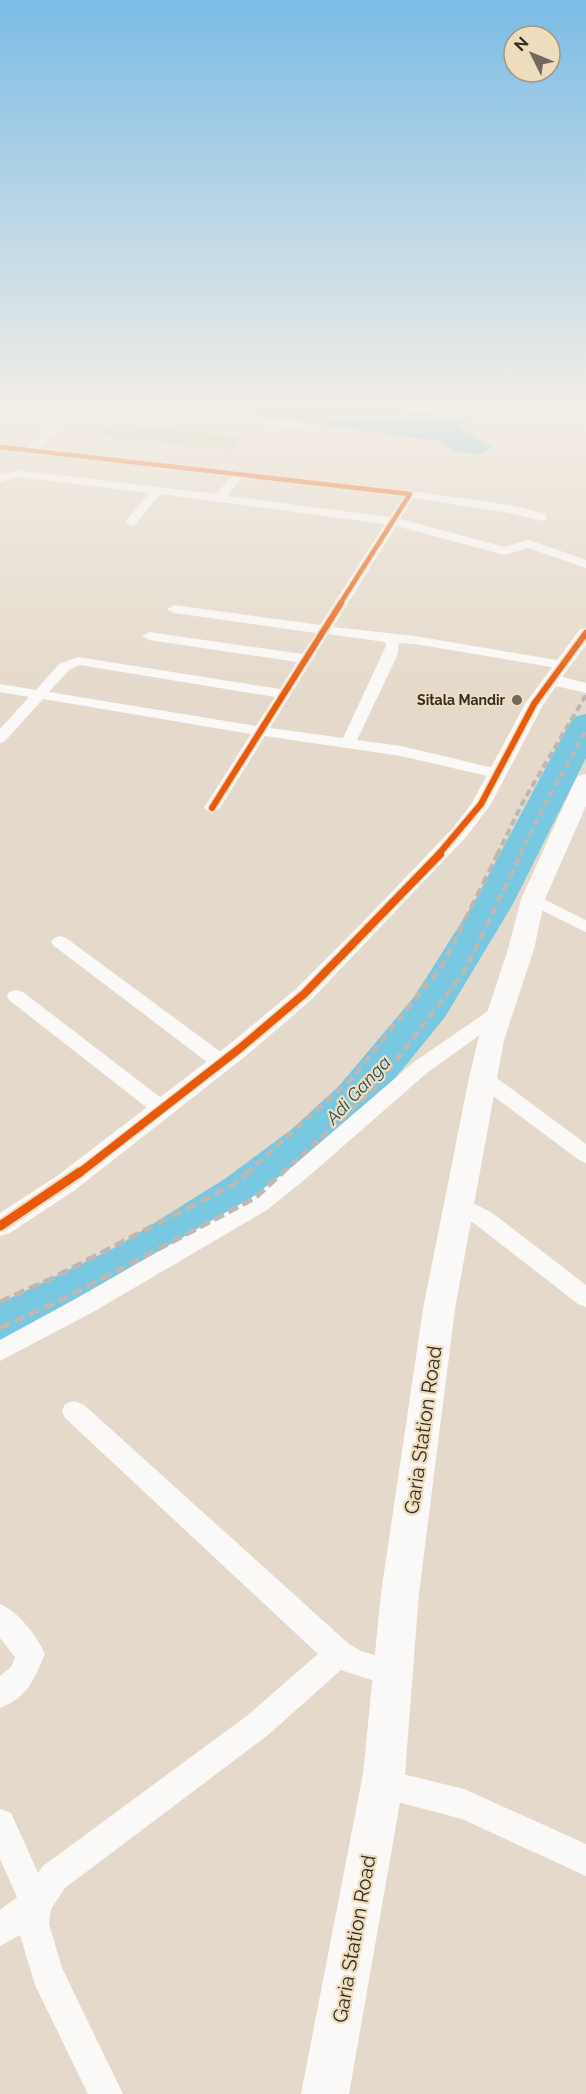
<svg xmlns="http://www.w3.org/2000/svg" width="586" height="2094" font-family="Raleway,sans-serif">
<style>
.green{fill:#b6d6ac}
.water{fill:#77c8e0}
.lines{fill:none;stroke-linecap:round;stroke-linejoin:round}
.river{fill:#77c8e0;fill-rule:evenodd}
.minor{fill:#fbf9f7;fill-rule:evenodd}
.tertiary{fill:#fbf9f7;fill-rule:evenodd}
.secondary{fill:#fbf9f7;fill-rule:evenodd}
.primary{fill:#fbf9f7;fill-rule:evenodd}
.rail-far2{stroke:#bbb9b6;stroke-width:4;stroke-dasharray:7 4;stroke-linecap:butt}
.rail-far1{stroke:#bbb9b6;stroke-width:4.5;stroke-dasharray:9 4.5;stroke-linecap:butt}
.rail{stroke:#bbb9b6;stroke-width:5;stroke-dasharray:11 5;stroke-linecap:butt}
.cycleway-far3-casing{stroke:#eedcbf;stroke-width:7}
.cycleway-far2-casing{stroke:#eedcbf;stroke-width:9}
.cycleway-far1-casing{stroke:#eedcbf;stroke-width:11}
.cycleway-casing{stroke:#eedcbf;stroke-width:13}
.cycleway-far3{stroke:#e8590c;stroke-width:4.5}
.cycleway-far2{stroke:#e8590c;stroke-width:6}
.cycleway-far1{stroke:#e8590c;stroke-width:8}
.cycleway{stroke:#e8590c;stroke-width:9}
.poi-dot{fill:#72695d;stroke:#eedcbf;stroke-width:2}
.labels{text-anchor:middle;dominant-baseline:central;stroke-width:4.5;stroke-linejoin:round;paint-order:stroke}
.far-poi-label{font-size:14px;font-weight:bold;fill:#342d22;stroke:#eedcbf;text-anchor:end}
.water-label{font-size:18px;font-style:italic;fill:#1c4e5f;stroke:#eedcbf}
.near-street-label{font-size:20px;fill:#342d22;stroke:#eedcbf}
</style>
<rect width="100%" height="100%" fill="#e4d9ca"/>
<polygon class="green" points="114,423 238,437 233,450 99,436"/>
<polygon class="water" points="172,406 366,406 471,418 458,427 492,447 480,454 457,452 437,441 334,427 326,424"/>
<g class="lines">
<polygon class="river" points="586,714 586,758 513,904 445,1017 371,1108 326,1153 262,1204 152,1275 19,1343 0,1350 0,1303 116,1247 226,1178 292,1129 339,1086 414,997 473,904 569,724 574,717"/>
<g class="minor">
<polygon points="4,406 16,406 0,418 0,410"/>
<path d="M69,406H80L56,434L38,448L410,491L510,505L546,514V520L542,521L510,513L413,498L400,519L505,547L528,540L532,541L586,560V568L528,548L505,555L396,526L333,627L415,636L568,662L570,665L568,668L563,669L415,644L399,643L397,656L357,740L401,746L502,770L504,773L502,776L496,778L401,756L265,736L220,808L212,813L204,808L251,734L43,699L5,741L0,743V729L29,697L0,692V684L36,690L59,664L78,657L280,689L297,662L149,640L142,636L149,632L302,654L316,633L174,613L167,609L174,605L320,625L385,524L160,494L135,525L131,526L125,522L149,493L18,477L0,482V475L17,470L216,494L231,477L0,450V444L27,447L48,430ZM242,478L403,497L390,517L227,496ZM328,634L385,642L386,646L343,738L270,728ZM80,665L275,697L256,726L49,692L69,670Z"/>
<path d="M125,406C189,406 251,416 314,425L319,428L314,431L221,418L130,409Z"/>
<polygon points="533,894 586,920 586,932 527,903 524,899 527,895"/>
<polygon points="60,936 66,938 229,1058 232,1063 229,1068 222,1070 215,1068 54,946 51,942 54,938"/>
<polygon points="16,990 23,992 169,1104 172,1109 169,1114 162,1116 155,1114 9,1000 7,996 9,992"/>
<polygon points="501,1005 508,1007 510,1011 508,1015 428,1072 309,1176 267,1210 93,1312 0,1361 0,1340 77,1298 251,1198 293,1166 414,1062 494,1007"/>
<polygon points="483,1071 490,1073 586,1144 586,1163 579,1160 476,1083 473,1078 476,1073"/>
<polygon points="460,1197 491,1212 586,1285 586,1307 578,1304 475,1224 452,1211 449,1205 452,1199"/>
<polygon points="74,1401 83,1404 349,1644 361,1651 403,1663 407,1673 403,1683 393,1687 341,1670 268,1735 65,1888 51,1909 49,1924 62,1968 123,2094 88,2094 35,1985 20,1935 0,1946 0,1910 17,1897 0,1859 0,1809 11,1813 38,1873 43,1866 248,1715 318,1654 65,1418 62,1411 65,1404"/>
<path d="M0,1604C18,1611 37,1636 45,1654C34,1680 28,1697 0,1708V1676L11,1667L15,1657L0,1638Z"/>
<polygon points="382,1769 464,1789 586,1844 586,1876 462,1819 371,1795 367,1784 371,1773"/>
</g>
<polygon class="tertiary" points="586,628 586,645 562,677 586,683 586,693 556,686 543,705 491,804 466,837 312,999 247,1055 75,1190 10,1233 0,1236 0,1213 57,1176 231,1043 296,989 359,926 452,829 472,803 525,704 580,629"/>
<polygon class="secondary" points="586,774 586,806 545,899 534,949 504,1040 455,1309 419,1593 405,1774 349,2094 301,2094 363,1774 381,1593 423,1309 469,1078 478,1040 508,949 521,899 575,781 578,776"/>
<polygon class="primary" points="527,406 586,407 586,417 535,411"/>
<g class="rail-far2">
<polyline points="497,855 524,800 586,695"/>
<polyline points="520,855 545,804 586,731"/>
</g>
<g class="rail-far1">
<polyline points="246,1174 351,1079 442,966 498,854"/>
<polyline points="281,1174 374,1089 464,972 521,854"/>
</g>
<g class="rail">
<polyline points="0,1302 51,1279 236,1183 248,1172"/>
<polyline points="0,1328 65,1298 255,1198 283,1172"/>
</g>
<g class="cycleway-far3-casing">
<polyline id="cycleway-far3" points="0,447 410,494 340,604"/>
</g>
<g class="cycleway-far2-casing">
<g id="cycleway-far2">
<polyline points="212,808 341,603"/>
<polyline points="438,855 481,804 534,704 586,633"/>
</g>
</g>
<g class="cycleway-far1-casing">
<polyline id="cycleway-far1" points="78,1174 239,1049 304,994 440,854"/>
</g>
<g class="cycleway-casing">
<polyline id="cycleway" points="0,1226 80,1172"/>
</g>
<use href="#cycleway-far3" class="cycleway-far3"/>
<use href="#cycleway-far2" class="cycleway-far2"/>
<use href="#cycleway-far1" class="cycleway-far1"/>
<use href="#cycleway" class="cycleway"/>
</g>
<linearGradient id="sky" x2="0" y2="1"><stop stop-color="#7bbce5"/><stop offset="0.58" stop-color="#f3eee7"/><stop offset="1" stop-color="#f3eee7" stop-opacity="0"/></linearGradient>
<rect width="586" height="699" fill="url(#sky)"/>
<circle class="poi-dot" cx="517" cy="700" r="6"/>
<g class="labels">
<g class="far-poi-label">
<text x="505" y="700">Sitala Mandir</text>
</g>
<g class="water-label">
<text transform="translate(358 1090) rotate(-47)">Adi Ganga</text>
</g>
<g class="near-street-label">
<text transform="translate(423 1430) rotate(-82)">Garia Station Road</text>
<text transform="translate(354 1939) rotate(-80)">Garia Station Road</text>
</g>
</g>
<g transform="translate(532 54) rotate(313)"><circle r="28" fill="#eedcbf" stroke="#a49680" stroke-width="1.5"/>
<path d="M0-4.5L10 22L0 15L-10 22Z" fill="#72695d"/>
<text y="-9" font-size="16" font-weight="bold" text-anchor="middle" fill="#342d22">N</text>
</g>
</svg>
